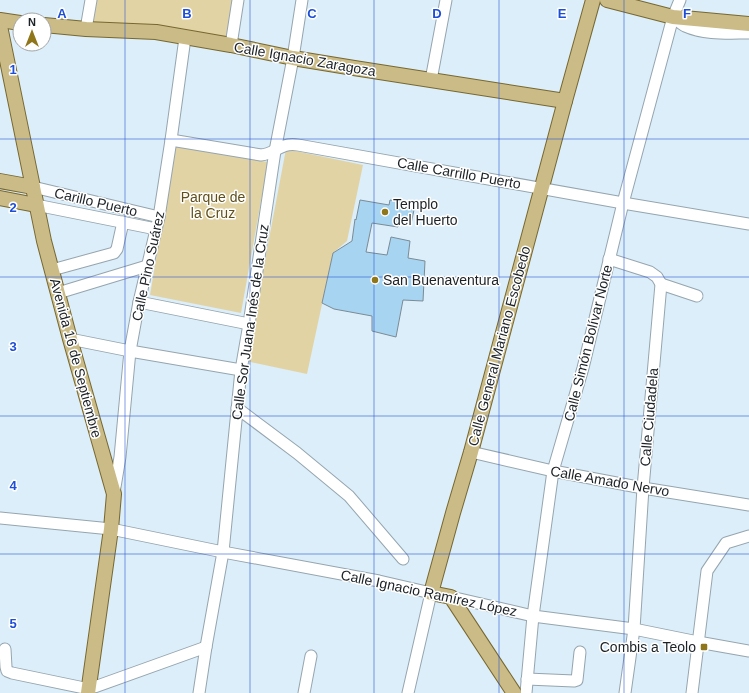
<svg xmlns="http://www.w3.org/2000/svg" width="749" height="693" font-family="Helvetica,sans-serif">
<style>
.green{fill:#e2d3a5}
.building{fill:#a6d4f1;stroke:#7b8b95}
.lines{fill:none;stroke-linecap:round;stroke-linejoin:round}
.minor-casing{stroke:#95a5af;stroke-width:13}
.major-casing{stroke:#776730;stroke-width:16}
.minor{stroke:#fff;stroke-width:11}
.major{stroke:#cbbb86;stroke-width:14}
.grid{fill:none;stroke:#1d4ed8;stroke-width:1;stroke-opacity:0.55}
.poi-dot{fill:#90761b;stroke:#fff;stroke-width:1.5}
.labels{text-anchor:middle;dominant-baseline:central;stroke-width:3;stroke-linejoin:round;paint-order:stroke}
.street-label{font-size:14px;fill:#1b2125;stroke:#fff}
.park-label{font-size:14px;fill:#604f1a;stroke:#fff}
.poi-label{font-size:14px;fill:#1b2125;stroke:#fff;text-anchor:start}
.grid-label{font-size:13px;text-anchor:middle;font-weight:bold;fill:#1d4ed8;stroke:#fff;stroke-width:3;stroke-linejoin:round;paint-order:stroke}
</style>
<rect width="100%" height="100%" fill="#dceef9"/>
<g class="green">
<polygon points="91,0 238,0 231,45 86,29"/>
<polygon points="175,146 268,162 241,313 150,295"/>
<polygon points="286,149 363,165 347,241 333,253 307,374 246,361"/>
</g>
<polygon class="building" points="360,200 389,205 390,200 404,202 403,208 414,210 411,224 399,222 398,227 372,223 366,252 387,255 391,237 410,241 408,258 425,261 423,301 403,300 396,337 372,331 372,316 334,309 322,303 333,253 352,241 355,219 356,220"/>
<g class="lines">
<g class="minor-casing">
<g id="minor">
<path d="M673,17C677,20 681,24 685,26C705,35 728,33 749,33"/>
<polyline points="86,29 91,0"/>
<polyline points="231,45 238,0"/>
<polyline points="431,80 446,0"/>
<path d="M171,140L261,155C271,154 275,149 284,146C289,144 293,144 298,145L623,203L749,224"/>
<polyline points="33,187 159,217"/>
<polyline points="36,205 156,229"/>
<polyline points="609,259 650,272 657,277 661,284 643,488 634,629 625,693"/>
<polyline points="52,270 114,253 117,249 123,222"/>
<polyline points="661,284 697,296"/>
<polyline points="58,293 147,266"/>
<polyline points="139,302 249,324"/>
<polyline points="70,339 130,351 241,370"/>
<polyline points="237,408 297,453 349,496 403,559"/>
<polyline points="471,452 553,471 643,488 749,505"/>
<polyline points="114,493 120,457 130,351 139,302 159,217 171,140 185,38"/>
<polyline points="0,518 111,529 223,552 379,581 431,593 408,693"/>
<polyline points="451,597 533,616 634,629 698,642 749,651"/>
<polyline points="5,649 6,667 7,671 12,673 89,689 206,647"/>
<polyline points="527,679 574,681 577,680 580,652"/>
<polyline points="199,693 206,647 223,552 241,370 249,324 275,151 293,58 302,0"/>
<polyline points="304,693 311,656"/>
<polyline points="526,693 533,616 553,471 583,368 623,203 673,17 680,0"/>
<polyline points="692,693 707,571 726,543 749,536"/>
</g>
</g>
<g class="major-casing">
<g id="major">
<polyline points="607,0 673,17 749,24"/>
<polyline points="0,20 20,23"/>
<polyline points="44,25 86,29 156,32 231,45 293,58 354,68 565,101"/>
<polyline points="0,26 44,241 70,339 114,494 111,529 88,693"/>
<polyline points="0,181 33,187"/>
<polyline points="0,198 36,205"/>
<polyline points="514,693 451,597 431,593 453,513 471,452 565,101 593,0"/>
</g>
</g>
<use href="#minor" class="minor"/>
<use href="#major" class="major"/>
</g>
<path class="grid" d="M125,0V693M250,0V693M374,0V693M499,0V693M624,0V693M0,139H749M0,277H749M0,416H749M0,554H749"/>
<g class="poi-dot">
<circle cx="385" cy="212" r="4"/>
<circle cx="375" cy="280" r="4"/>
<rect x="700" y="643" width="8" height="8" rx="2"/>
</g>
<g class="labels">
<g class="street-label">
<text transform="translate(305 59) rotate(10)">Calle Ignacio Zaragoza</text>
<text transform="translate(459 173) rotate(10)">Calle Carrillo Puerto</text>
<text transform="translate(96 202) rotate(13)">Carillo Puerto</text>
<text transform="translate(148 266) rotate(-78)">Calle Pino Suárez</text>
<text transform="translate(250 322) rotate(-82)">Calle Sor Juana Inés de la Cruz</text>
<text transform="translate(588 343) rotate(-76)">Calle Simón Bolívar Norte</text>
<text transform="translate(499 346) rotate(-75)">Calle General Mariano Escobedo</text>
<text transform="translate(76 358) rotate(75)">Avenida 16 de Septiembre</text>
<text transform="translate(649 417) rotate(-85)">Calle Ciudadela</text>
<text transform="translate(610 481) rotate(10)">Calle Amado Nervo</text>
<text transform="translate(429 593) rotate(12)">Calle Ignacio Ramírez López</text>
</g>
<g class="park-label">
<text x="213" y="197">Parque de<tspan x="213" dy="16">la Cruz</tspan></text>
</g>
<g class="poi-label">
<text x="393" y="204">Templo<tspan x="393" dy="16">del Huerto</tspan></text>
<text x="383" y="280">San Buenaventura</text>
<text x="696" y="647" text-anchor="end">Combis a Teolo</text>
</g>
</g>
<g class="grid-label">
<text x="62" y="18">A</text>
<text x="187" y="18">B</text>
<text x="312" y="18">C</text>
<text x="437" y="18">D</text>
<text x="562" y="18">E</text>
<text x="687" y="18">F</text>
<text x="13" y="74">1</text>
<text x="13" y="212">2</text>
<text x="13" y="351">3</text>
<text x="13" y="490">4</text>
<text x="13" y="628">5</text>
</g>
<g transform="translate(32 32)"><circle r="19" fill="#ffffff" stroke="#a4a6a8"/>
<path d="M0-3L7 15L0 10L-7 15Z" fill="#90761b"/>
<text y="-6" font-size="11" font-weight="bold" text-anchor="middle" fill="#1b2125">N</text>
</g>
</svg>
